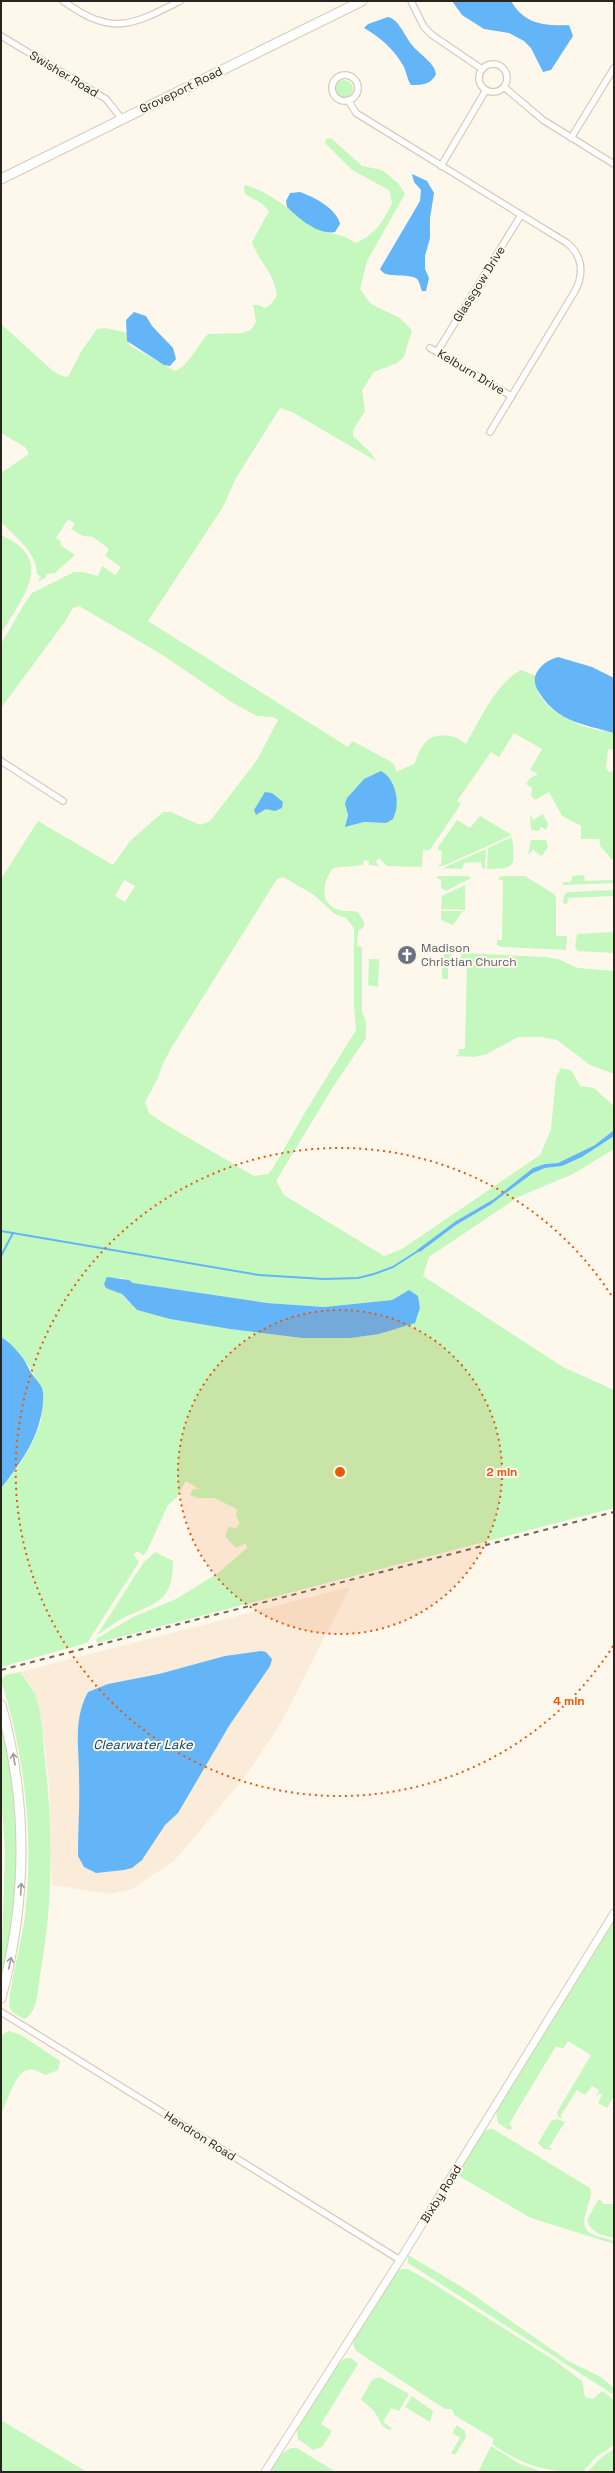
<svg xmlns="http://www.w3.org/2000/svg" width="615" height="2473" font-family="'Space Grotesk',sans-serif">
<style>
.commercial{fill:#faecd9}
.green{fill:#c4f8be;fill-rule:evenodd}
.water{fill:#64b5f7}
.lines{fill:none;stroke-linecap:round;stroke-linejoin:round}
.stream{stroke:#64b5f7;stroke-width:2}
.minor-casing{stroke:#d6ccba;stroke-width:8}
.tertiary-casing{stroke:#d6ccba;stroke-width:9}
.primary-casing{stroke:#d6ccba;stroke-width:11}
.minor{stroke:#fff;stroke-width:5.5}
.tertiary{stroke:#fff;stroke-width:7}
.primary{stroke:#fff;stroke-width:9}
.rail{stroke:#6c675f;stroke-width:2;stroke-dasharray:5 5;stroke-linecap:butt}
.oneway{stroke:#9f9d9a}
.ring{fill:none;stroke:#e8590c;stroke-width:2;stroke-dasharray:2 4}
.labels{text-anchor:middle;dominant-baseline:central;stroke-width:4;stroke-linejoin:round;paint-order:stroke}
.street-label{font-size:12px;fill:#29251e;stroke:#fef8ec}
.worship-label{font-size:12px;fill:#5b616d;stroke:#fef8ec;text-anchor:start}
.water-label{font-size:13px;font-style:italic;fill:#02446e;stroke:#fef8ec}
.centre{fill:#e8590c;stroke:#fef8ec;stroke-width:2}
.ring-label{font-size:12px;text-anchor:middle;font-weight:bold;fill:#e8590c;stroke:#fef8ec;stroke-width:4;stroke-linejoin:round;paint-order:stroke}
</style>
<rect width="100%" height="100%" fill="#fef8ec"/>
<polygon class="commercial" points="350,1587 282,1721 248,1773 175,1860 132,1889 110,1894 52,1885 49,1784 42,1722 37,1699 30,1683 20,1672"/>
<g class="green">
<circle cx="344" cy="89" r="9"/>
<path d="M331,138L362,166L382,170L398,183L405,194L367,261L360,289L371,304L400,318L412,330L404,357L397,363L374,372L362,390L365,411L353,430V436L371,453L376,461L292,412L280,408L236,478L223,507L148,621L348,747L352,741L390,761L395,766L396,772L414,764C417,759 418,752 422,747C431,731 454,733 466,744C479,721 497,682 521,670L536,676C531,701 564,719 583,726C593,730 604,730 614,733V750L608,749L606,768L609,772L614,771V862L600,846V839H581V826L562,816L549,792L535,800L531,796L532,788L526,784L530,778L538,774L530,770L542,749L514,733L499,757L491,752L457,801L461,804L430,850H423L422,867L387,866L379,858L376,862L379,866L369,865V861L364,860L363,865L333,868C323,881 318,904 339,910C345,912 352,910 358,912L364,922V927L358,931L357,946L362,947V1012L366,1022V1038L333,1087L276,1181L284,1195L384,1256L402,1249L540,1155L551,1129L556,1077L561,1068L571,1070L580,1086L594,1088L614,1106V1130L595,1145L558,1163L545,1164L533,1168L494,1199L456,1221L418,1250L420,1252L456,1225L490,1205L533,1173L545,1168L562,1166L582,1157L614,1136V1149L573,1174L518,1197L429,1257L423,1276L563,1367L614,1390V1508L97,1643L96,1639L133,1617L176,1599L218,1573L247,1548L246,1543L236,1548L225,1536L229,1527L236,1528L240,1523L236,1516L237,1509L214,1498H197L190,1495L193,1489H199L186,1481L177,1497L168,1505L146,1553L143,1555L137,1551L134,1555L139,1562L87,1643L1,1667V1488L22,1462L35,1436L41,1421L43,1392L29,1366L1,1337V879L38,821L113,865L130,841L163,812H171L200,825L210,821L257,760L278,720L273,717L257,716L233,703L161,654L79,606L73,608L64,623L1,708V644L26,601L32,593L74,572H83L98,576L102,566L115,575L121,567L105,556L109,549L93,537L83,536L71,529L75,524L68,519L56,538L61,541L60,545L75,555L55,573L47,574L45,578L37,582L41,577L37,574C37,552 15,537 1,522V473L29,454L25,447L1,433V324L53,371L62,376L68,377L82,350L97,329L105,328L128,333L129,345L175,371C189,366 197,345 208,334L242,333L251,330L256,322L253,305H259L265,308L270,305L277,296C274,271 259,263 252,242L269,211L261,203L245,194L244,188L245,185C275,193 291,214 318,229C331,236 341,232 355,243C375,235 383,222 392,203L389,190L352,170L325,143L326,139ZM388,780L396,793L395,815L386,823L364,822L346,827C352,785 344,790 388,780ZM283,877L314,895L335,914L346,918L354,928V1007L356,1030L307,1109L273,1168L268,1174L254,1176L165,1124L149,1113L145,1102L158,1078L163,1063L173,1045L277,879ZM124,880L135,886L125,902L115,896ZM110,1278H123L133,1283L267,1303L324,1307L392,1300L409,1290L418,1296L420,1308L417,1318L379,1334L351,1338H302L230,1329L170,1319L137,1310L118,1291Z"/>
<path d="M1,535C57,560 22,598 1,634Z"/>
<polygon points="530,814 533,820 543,814 548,824 546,830 541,827 539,831 531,830"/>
<polygon points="480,816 512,835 443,866 437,866 441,864 442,851 438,850 438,847 457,820 470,828"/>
<path d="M512,837C515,866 517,869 487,869L488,848Z"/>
<polygon points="531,840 546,840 548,847 542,856 533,850 528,855"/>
<polygon points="486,849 485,869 482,868 481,862 464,863 462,869 438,868 443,868"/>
<polygon points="584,875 585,881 614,880 614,883 563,885 563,882 571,882 572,876"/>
<polygon points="437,876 468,876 471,878 446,891 441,888 441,879 437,879"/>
<polygon points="501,876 525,876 554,894 556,898 556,936 567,936 566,950 501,947 497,945 497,940 502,940 503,881 498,879"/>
<polygon points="465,885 465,910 441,909 442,896"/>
<polygon points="614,890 614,896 568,898 567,904 563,903 564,895 567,892"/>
<polygon points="441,911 463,911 453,925 441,920"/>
<polygon points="614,932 614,953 578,951 575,947 577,934"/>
<polygon points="450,952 453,959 448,961 448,979 442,979 442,956"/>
<polygon points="466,953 545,957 558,959 578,968 614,971 614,1074 590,1065 557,1040 541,1037 518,1037 487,1054 474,1057 455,1056 458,1055 459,1049 465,1049 467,962 460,961 461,955"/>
<polygon points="369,959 379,959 378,987 368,985"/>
<path d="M155,1552L173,1561C173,1603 156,1602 123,1618C114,1623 106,1630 97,1635L144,1562Z"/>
<path d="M20,1672C27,1681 34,1689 37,1700C42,1717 43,1734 44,1751C53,1830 54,1897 40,1975C38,1987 38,2014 24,2019C19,2016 12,2013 10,2008C6,1998 24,1932 25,1915C34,1835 25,1757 1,1680L6,1675Z"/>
<path d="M1,1722C20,1802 26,1899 1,1978L5,1852L1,1790Z"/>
<polygon points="614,1921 614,2096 607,2108 598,2103 602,2095 599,2093 595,2098 599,2090 592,2086 585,2095 577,2090 561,2115 562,2118 558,2117 557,2112 591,2055 568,2041 563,2049 556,2046 509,2124 513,2128 509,2130 498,2123 496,2112"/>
<path d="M9,2031L21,2035L60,2061L58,2070L46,2075C41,2073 34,2068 28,2070C15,2072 7,2103 1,2114V2038L3,2034Z"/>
<polygon points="557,2119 565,2122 549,2147 553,2150 544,2149 538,2143 551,2121"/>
<path d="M488,2129H493L590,2188C595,2201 575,2222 590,2233C596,2237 607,2238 614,2241V2244L531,2218L457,2175L483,2133Z"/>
<path d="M598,2200H601L603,2204H614V2238C602,2235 591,2233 587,2220Z"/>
<polygon points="408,2255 462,2287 570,2362 601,2377 614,2388 614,2395 408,2263"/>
<path d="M401,2269H408L429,2281L554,2360L582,2381L585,2397L593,2399L602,2391L614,2400V2445L596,2457L583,2472C543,2472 525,2466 492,2444L494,2439L454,2415L452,2409H445L356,2351L353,2344L356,2335L396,2273Z"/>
<polygon points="351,2358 358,2364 321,2424 332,2431 322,2447 313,2450 298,2439 297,2430 336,2367 344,2359"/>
<path d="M379,2377L409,2394L399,2411L391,2408L383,2422L392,2428L390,2430C379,2427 381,2419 373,2410C369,2406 364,2403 361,2399L372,2380Z"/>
<polygon points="412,2396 433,2411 430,2422 405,2407"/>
<polygon points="1,2420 87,2472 1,2472"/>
<polygon points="457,2425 465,2431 466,2437 455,2455 451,2453 460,2438 452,2433"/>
<polygon points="491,2446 520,2464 543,2472 478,2472"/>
<polygon points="291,2448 297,2448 336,2472 269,2472 283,2453"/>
<polygon points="614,2449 614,2472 587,2472 602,2457"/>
</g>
<g class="water">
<path d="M452,1H511C524,24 544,26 569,25L573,36L551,70L543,72L531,48L524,41L509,33L484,29L462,15Z"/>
<path d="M388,17C399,19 405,37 412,45C419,54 435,63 436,74C431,85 421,85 411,85C407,79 407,74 404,67C394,49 381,38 364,28L368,24Z"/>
<path d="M412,174L427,181L434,193L430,218V238L425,256V269L429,278L426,291H422C420,287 420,282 417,279C407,272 386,280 380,269L420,201L421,190L414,182Z"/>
<path d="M300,192C314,197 336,208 340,224L335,232C319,236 297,217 287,207L286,201L290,193Z"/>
<polygon points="134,312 146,316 152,326 173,348 176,359 170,366 164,365 127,341 126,320"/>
<path d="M558,657L592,667L614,678V733C584,724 559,723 540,694C536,688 534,683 535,677C538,666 548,660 558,657Z"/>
<path d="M381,771C396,779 401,804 393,819L386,823L364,822L345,827L348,815L345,804L347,798L364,779Z"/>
<polygon points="265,792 272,793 283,802 282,808 275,811 266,809 256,815 254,810"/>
<polygon points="614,1130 614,1136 582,1157 562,1166 545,1168 533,1173 490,1205 456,1225 420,1252 417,1250 456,1221 494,1199 533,1168 545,1164 558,1163 595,1145"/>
<polygon points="107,1277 129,1280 133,1283 267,1303 324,1307 392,1300 409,1290 418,1296 420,1308 415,1323 379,1334 351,1338 302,1338 230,1329 170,1319 137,1310 122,1294 106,1288 104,1284"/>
<path d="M1,1337C13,1344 25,1359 30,1371C34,1378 42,1384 43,1392C45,1429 23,1461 1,1488Z"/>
<path d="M261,1651L266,1652L272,1659L270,1666L229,1726L178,1813L165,1825L142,1860L132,1868L124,1870L96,1873L84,1867L78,1856C78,1829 80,1803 79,1776C79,1746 73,1720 88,1692L108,1684L159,1674L225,1656Z"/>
</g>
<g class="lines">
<g class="stream">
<polyline points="1,1231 259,1275 324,1279 358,1278 374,1274 393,1267 421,1249"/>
<polyline points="1,1256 13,1233"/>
</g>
<g class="minor-casing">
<g id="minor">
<path d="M63,1C112,36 131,26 180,1"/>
<polyline points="411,1 424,27 432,35 482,69"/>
<polyline points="1,36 106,99 122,119"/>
<circle cx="493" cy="78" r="14"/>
<circle cx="345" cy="88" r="13"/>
<polyline points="504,87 543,120 614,164"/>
<path d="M348,100L356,113L567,243C583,256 584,274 575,291L490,432"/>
<polyline points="571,138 614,68"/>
<polyline points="441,166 486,90"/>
<polyline points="430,348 511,396"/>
<polyline points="437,352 521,215"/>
<polyline points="1,761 63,801"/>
<polyline points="1,2012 400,2260"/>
</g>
</g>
<g class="tertiary-casing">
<polyline id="tertiary" points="265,2472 400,2260 614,1913"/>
</g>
<g class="primary-casing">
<g id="primary">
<polyline points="1,179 362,1"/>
<path d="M1,1705C28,1802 27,1901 1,1998"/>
</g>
</g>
<use href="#minor" class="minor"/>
<use href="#tertiary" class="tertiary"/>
<use href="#primary" class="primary"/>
<polyline class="rail" points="1,1670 614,1512"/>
</g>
<defs><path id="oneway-shaft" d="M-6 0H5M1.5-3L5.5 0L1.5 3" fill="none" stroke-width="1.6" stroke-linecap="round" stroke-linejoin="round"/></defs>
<g class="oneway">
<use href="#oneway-shaft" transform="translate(14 1759) rotate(-100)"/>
<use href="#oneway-shaft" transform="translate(21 1889) rotate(-86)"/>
<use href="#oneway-shaft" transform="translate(10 1963) rotate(-77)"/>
</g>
<circle cx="340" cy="1472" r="162" fill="#e8590c" fill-opacity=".12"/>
<g class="ring">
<circle cx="340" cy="1472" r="162"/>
<path d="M613 1646A324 324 0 1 1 613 1298"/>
</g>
<defs>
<g id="church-disc" transform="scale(1)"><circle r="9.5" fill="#6b7280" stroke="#fef8ec"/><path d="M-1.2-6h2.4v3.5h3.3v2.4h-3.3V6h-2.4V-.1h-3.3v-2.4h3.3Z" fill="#fff"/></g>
</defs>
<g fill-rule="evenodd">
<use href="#church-disc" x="407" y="955"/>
</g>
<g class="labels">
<g class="street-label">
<text transform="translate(64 74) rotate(31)">Swisher Road</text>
<text transform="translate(181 90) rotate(-26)">Groveport Road</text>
<text transform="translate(479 284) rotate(-58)">Glassgow Drive</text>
<text transform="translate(471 372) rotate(31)">Kelburn Drive</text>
<text transform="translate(200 2136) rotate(32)">Hendron Road</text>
<text transform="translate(441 2194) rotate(-58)">Bixby Road</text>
</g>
<g class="worship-label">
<text x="421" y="948">Madison<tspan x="421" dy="14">Christian Church</tspan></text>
</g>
<g class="water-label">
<text x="143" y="1744">Clearwater Lake</text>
</g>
</g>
<circle cx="340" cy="1472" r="6" class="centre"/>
<g class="ring-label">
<text x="502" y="1476">2 min</text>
<text x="569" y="1705">4 min</text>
</g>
<rect width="615" height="2473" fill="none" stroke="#29251e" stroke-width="4"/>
</svg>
